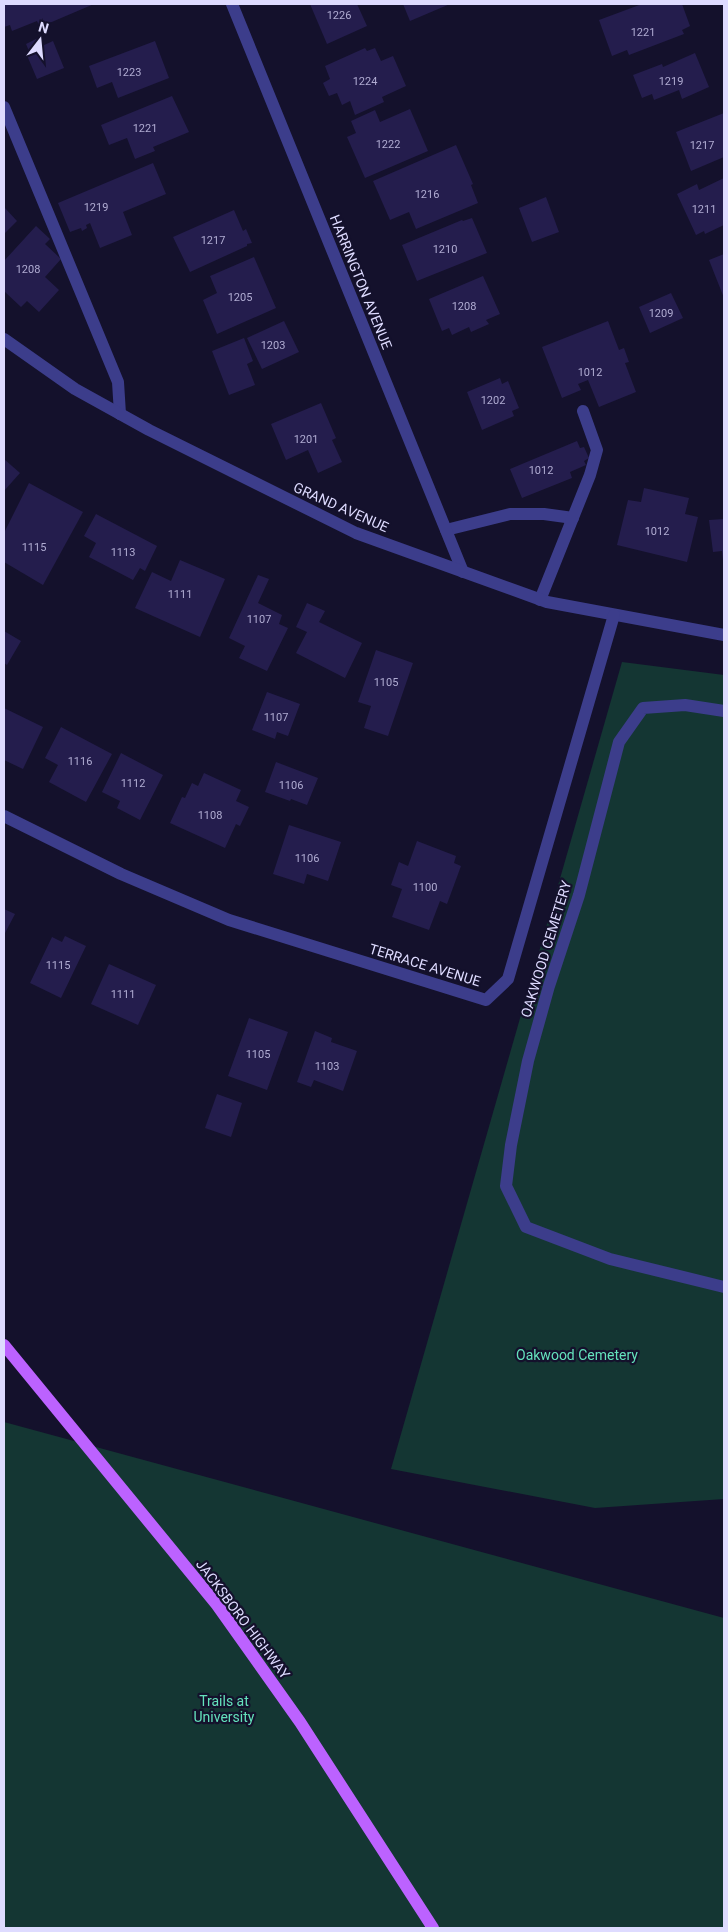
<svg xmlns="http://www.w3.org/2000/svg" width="728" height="1932" font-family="Roboto,sans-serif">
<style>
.green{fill:#143633}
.building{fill:#241d4d}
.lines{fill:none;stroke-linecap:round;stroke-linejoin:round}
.lane{stroke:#3c3d8b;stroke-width:12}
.street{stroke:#3c3d8b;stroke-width:12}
.primary{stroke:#bc62ff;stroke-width:12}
.labels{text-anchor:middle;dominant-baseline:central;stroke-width:4.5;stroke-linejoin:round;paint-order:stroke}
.number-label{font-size:11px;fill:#b0acd2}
.street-label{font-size:14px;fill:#dedbff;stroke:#14112c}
.park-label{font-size:14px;fill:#64e2bc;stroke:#14112c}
</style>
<rect width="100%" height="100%" fill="#14112c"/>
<g class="green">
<polygon points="622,662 724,675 724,1499 595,1508 391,1469"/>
<polygon points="4,1422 724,1618 724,1928 4,1928"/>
</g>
<g class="building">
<polygon points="4,4 94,4 40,27 37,21 12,31 10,25 4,27"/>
<polygon points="310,4 357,4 367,26 327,44"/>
<polygon points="403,4 450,4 410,21"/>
<polygon points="642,4 682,4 690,26 682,30 684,34 629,55 627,50 612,56 599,20"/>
<polygon points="38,38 42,46 53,41 64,68 37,79 26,53 29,51 26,44"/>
<polygon points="155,41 169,78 118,98 112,82 97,88 89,66"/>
<polygon points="365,48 367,51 375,48 381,61 393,56 406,86 382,97 384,102 355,115 350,101 342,105 337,93 329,96 323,83 330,79 325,66"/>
<polygon points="695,53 709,87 682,99 679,90 654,100 652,94 642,98 633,75 662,64 663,67"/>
<polygon points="172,96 189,132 153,147 155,151 135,159 127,138 109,145 101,125"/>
<polygon points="410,109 428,151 365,178 347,137 356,133 351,121 375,110 380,122"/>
<polygon points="724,113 724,157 691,171 676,132"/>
<polygon points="456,145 473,184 471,185 478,203 416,229 409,212 390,220 373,181"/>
<polygon points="153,163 166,194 123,212 132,235 100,248 90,223 86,225 87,228 82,231 81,228 70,232 58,203"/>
<polygon points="724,178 724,225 705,234 704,231 696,235 677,194 697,184 699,190"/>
<polygon points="546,197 559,232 532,242 519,208"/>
<polygon points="4,207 17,221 4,234"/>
<polygon points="234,210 243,231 246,229 252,243 247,244 247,246 190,272 173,237"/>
<polygon points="472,218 487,253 417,281 402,245 462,220 463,221"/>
<polygon points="36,226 50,239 45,244 61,259 45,277 59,290 39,312 27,301 21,307 4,291 4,261"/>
<polygon points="724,254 724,298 709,260"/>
<polygon points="254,257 276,308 217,334 203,300 217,293 210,276"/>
<polygon points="483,276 500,314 486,320 489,324 471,332 469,327 452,335 449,328 442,331 429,299"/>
<polygon points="671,293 683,318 650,333 639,307"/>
<polygon points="284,321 299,352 262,369 247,338"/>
<polygon points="608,321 619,350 624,348 629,362 625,363 636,392 599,407 588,380 578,384 581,390 562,398 542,347"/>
<polygon points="244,338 253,361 247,364 255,385 229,395 212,351"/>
<polygon points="500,378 502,384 508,381 519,408 512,411 514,416 482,430 467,392"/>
<polygon points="321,403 336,438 332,440 342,462 318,473 308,450 286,460 271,424"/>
<polygon points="577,441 580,448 584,447 589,458 584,461 586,465 570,472 572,478 522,498 510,469"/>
<polygon points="4,459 20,473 4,491"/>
<polygon points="29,483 83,512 43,585 4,562 4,533"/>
<polygon points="644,488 689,498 685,514 698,517 687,562 617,545 628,500 641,502"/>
<polygon points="96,514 157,546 145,571 140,568 133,580 89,557 96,543 84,536"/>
<polygon points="724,519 724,560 723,560 722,551 713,552 709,520"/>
<polygon points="180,560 225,579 200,637 135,608 152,572 171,581"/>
<polygon points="258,575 269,579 258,603 282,615 279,624 288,628 267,671 239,658 245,646 229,638"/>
<polygon points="307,603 325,611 319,622 362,643 345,678 296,653 307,632 296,627"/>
<polygon points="4,631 21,641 7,665 4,663"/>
<polygon points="376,650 413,663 388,736 364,728 371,706 358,702"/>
<polygon points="267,692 300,704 288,736 277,732 275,739 252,730"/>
<polygon points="4,708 43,727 23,769 4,760"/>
<polygon points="61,727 112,754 86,802 49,782 58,765 45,758"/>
<polygon points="121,753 163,775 140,820 117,808 120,801 102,792"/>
<polygon points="276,762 318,778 307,805 291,799 290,801 265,792"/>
<polygon points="204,773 241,790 236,801 249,807 240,826 236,824 225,848 170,823 182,797 185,798 192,783 198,786"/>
<polygon points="289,825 341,842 328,881 307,874 304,884 273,874"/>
<polygon points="417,841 456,856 454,863 461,866 447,904 440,901 429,930 392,917 402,889 391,885 399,862 408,866"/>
<polygon points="4,909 15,914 4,935"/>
<polygon points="65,936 86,946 61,998 30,983 52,937 62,942"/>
<polygon points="109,964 156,985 138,1025 91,1004"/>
<polygon points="249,1018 288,1032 267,1090 228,1076"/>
<polygon points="315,1031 332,1038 331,1042 357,1051 343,1091 314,1080 311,1087 297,1082"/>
<polygon points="217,1094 242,1103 231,1137 205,1128"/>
</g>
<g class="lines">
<g class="lane">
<polyline points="4,107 118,382 120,414"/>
<polyline points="446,530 510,514 544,514 573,518"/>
<polyline points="540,600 590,475 597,450 583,411"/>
<polyline points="724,711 685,705 643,708 619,742 579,895 549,986 528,1061 511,1145 506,1186 526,1227 610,1259 724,1287"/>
</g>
<g class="street">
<polyline points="232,4 463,572"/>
<polyline points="4,339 75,389 149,430 356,533 547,602 724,635"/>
<polyline points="4,816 121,874 229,920 486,1000 508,979 614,615"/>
</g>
<polyline class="primary" points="4,1345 217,1605 300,1722 433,1928"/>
</g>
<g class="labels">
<g class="number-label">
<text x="339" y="15">1226</text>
<text x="643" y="32">1221</text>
<text x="129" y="72">1223</text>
<text x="365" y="81">1224</text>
<text x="671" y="81">1219</text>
<text x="145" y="128">1221</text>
<text x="388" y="144">1222</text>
<text x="702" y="145">1217</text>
<text x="427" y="194">1216</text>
<text x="96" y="207">1219</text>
<text x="704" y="209">1211</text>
<text x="213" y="240">1217</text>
<text x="445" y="249">1210</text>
<text x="28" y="269">1208</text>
<text x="240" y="297">1205</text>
<text x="464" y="306">1208</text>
<text x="661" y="313">1209</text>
<text x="273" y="345">1203</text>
<text x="590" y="372">1012</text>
<text x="493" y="400">1202</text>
<text x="306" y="439">1201</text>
<text x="541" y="470">1012</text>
<text x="657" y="531">1012</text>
<text x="34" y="547">1115</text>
<text x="123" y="552">1113</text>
<text x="180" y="594">1111</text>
<text x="259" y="619">1107</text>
<text x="386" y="682">1105</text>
<text x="276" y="717">1107</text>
<text x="80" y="761">1116</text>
<text x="133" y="783">1112</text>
<text x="291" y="785">1106</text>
<text x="210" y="815">1108</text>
<text x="307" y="858">1106</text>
<text x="425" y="887">1100</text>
<text x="58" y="965">1115</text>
<text x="123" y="994">1111</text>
<text x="258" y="1054">1105</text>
<text x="327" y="1066">1103</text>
</g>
<g class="street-label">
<text transform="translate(361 282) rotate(68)">HARRINGTON AVENUE</text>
<text transform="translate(341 507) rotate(24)">GRAND AVENUE</text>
<text transform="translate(546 949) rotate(-73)">OAKWOOD CEMETERY</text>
<text transform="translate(425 965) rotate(17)">TERRACE AVENUE</text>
<text transform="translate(243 1619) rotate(53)">JACKSBORO HIGHWAY</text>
</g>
<g class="park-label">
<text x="577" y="1355">Oakwood Cemetery</text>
<text x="224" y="1701">Trails at<tspan x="224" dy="16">University</tspan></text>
</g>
</g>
<rect width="728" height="1932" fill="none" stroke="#dedbff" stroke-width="10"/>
<g transform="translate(40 40) rotate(16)" stroke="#14112c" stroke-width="4" paint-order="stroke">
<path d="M0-4L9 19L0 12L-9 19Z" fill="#dedbff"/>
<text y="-8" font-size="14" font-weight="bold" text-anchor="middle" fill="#dedbff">N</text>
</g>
</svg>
